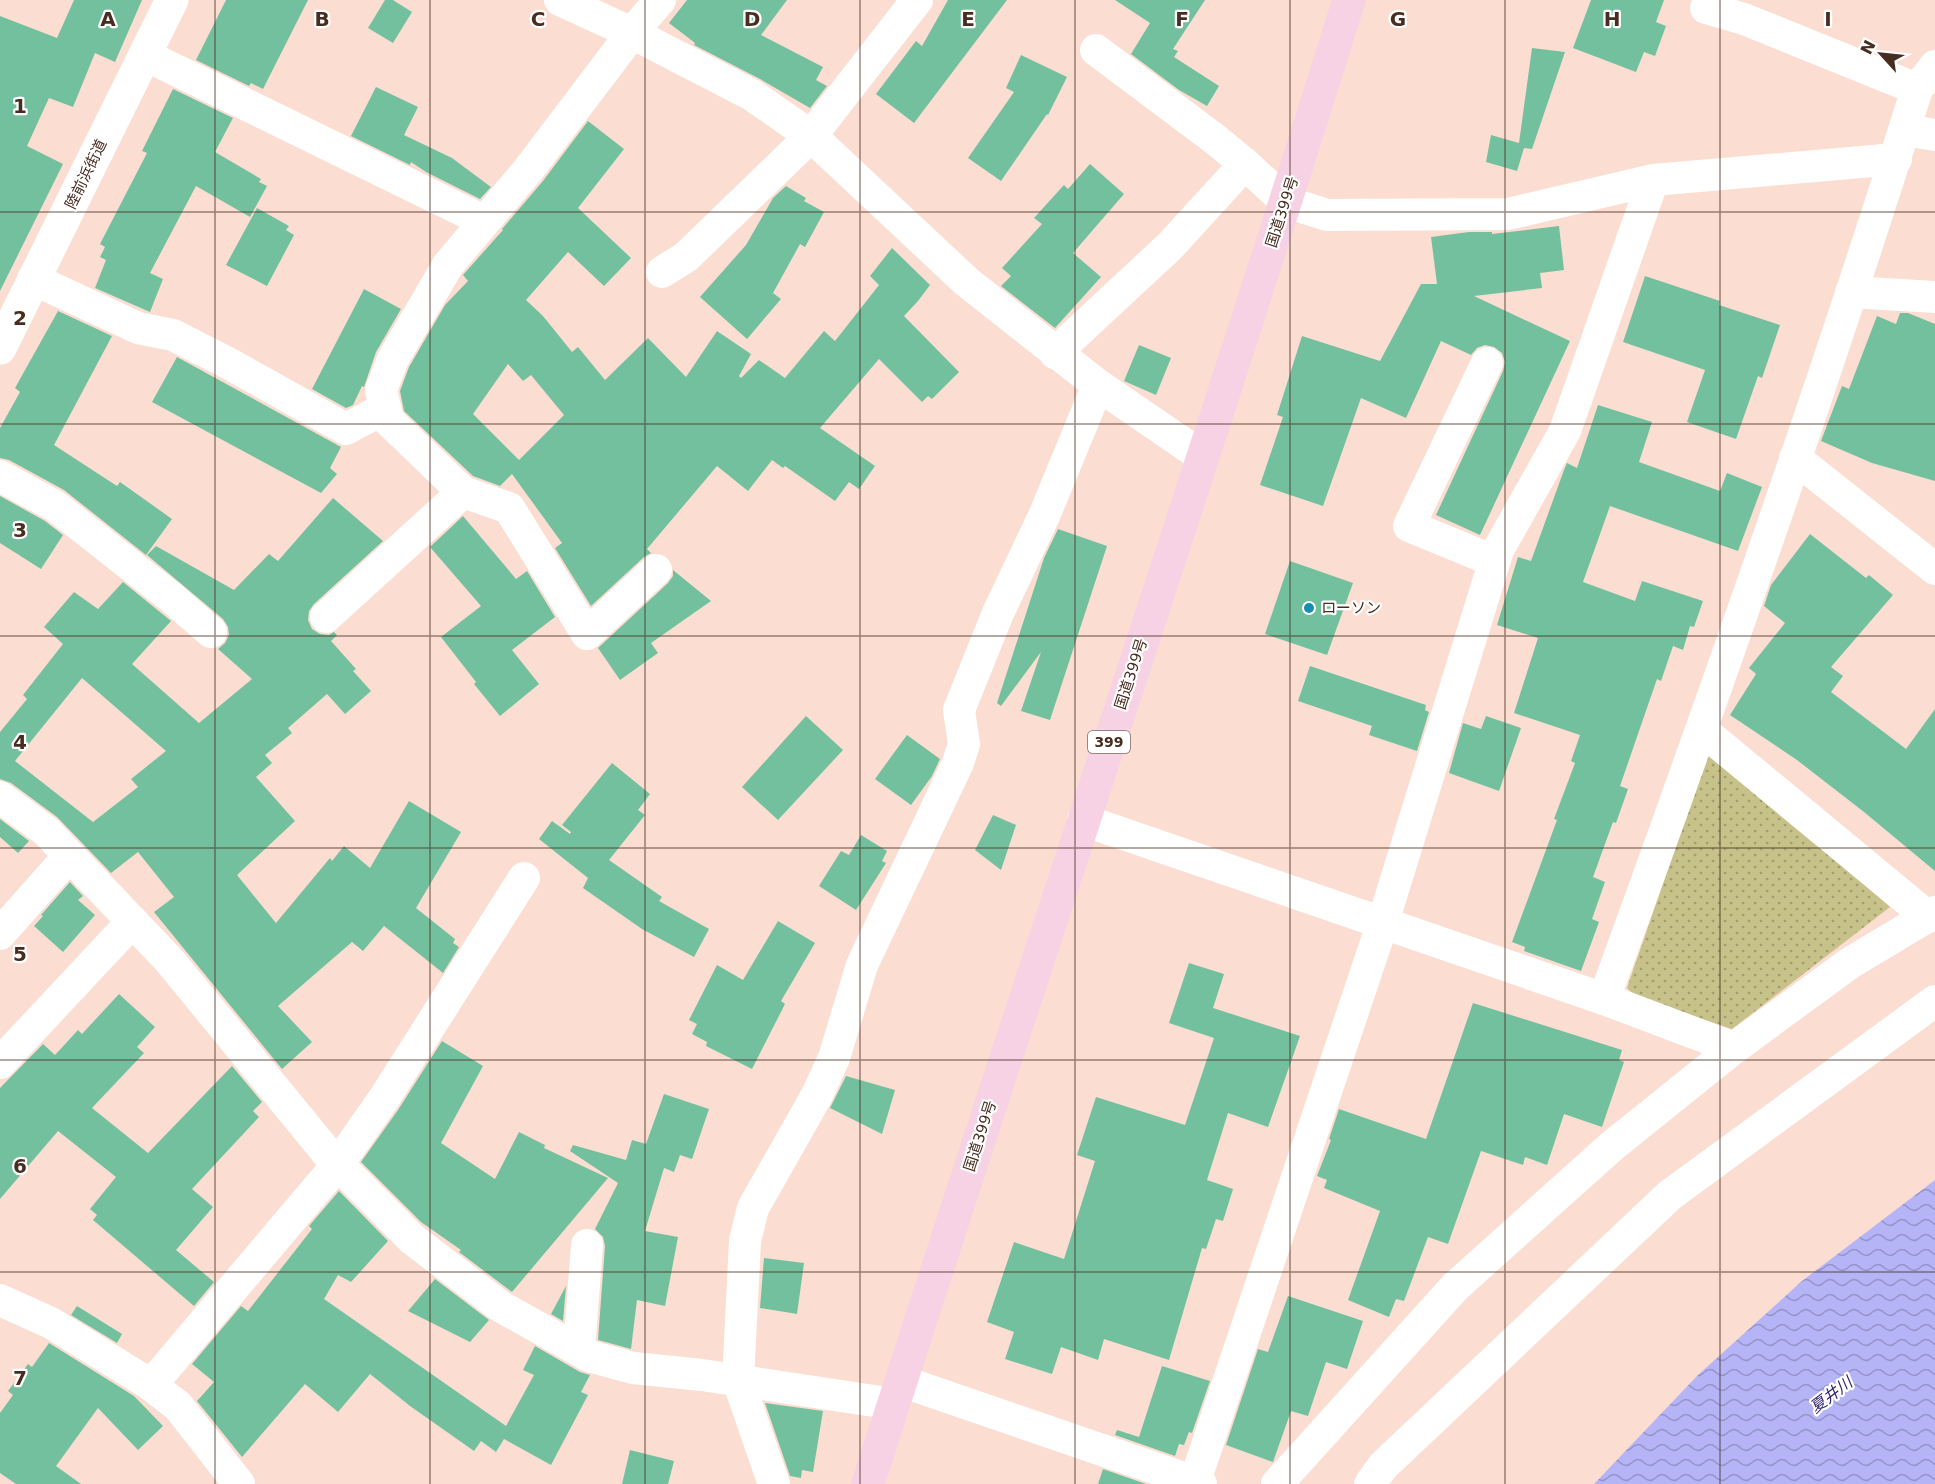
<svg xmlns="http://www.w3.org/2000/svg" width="1935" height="1484" font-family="'DejaVu Sans','Noto Sans JP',sans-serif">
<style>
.park{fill:url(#park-dots)}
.water{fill:url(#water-waves)}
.building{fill:#73c09e;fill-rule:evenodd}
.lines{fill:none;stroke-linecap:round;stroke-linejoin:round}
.minor{stroke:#fff;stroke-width:32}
.tertiary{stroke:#fff;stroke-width:33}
.trunk{stroke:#f6d2e4;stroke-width:33}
.grid{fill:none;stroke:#472c20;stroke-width:1.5;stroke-opacity:0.55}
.poi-dot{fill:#178db0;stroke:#fff;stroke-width:2}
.labels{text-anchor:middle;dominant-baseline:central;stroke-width:4.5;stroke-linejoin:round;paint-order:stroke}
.shield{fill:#fff;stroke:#7e6b63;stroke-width:1.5}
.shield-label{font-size:14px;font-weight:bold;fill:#472c20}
.street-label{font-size:15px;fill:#472c20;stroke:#fff}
.poi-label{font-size:15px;fill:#472c20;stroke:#fff;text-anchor:start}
.water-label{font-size:16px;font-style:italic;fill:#302470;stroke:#fff}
.grid-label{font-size:20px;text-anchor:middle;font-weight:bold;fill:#472c20;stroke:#fff;stroke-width:4.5;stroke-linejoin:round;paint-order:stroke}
</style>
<defs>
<pattern id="park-dots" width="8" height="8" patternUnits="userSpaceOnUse" patternTransform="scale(1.5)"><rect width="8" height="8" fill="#c6c289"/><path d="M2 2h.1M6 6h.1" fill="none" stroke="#a39e70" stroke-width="1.8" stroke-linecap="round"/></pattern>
<pattern id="water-waves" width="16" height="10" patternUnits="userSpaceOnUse" patternTransform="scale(1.5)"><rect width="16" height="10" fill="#b5b4f7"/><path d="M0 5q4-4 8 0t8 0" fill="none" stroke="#9593c8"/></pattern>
</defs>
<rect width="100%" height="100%" fill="#fbded1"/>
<polygon class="park" points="1709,750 1890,907 1732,1029 1636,997 1627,988"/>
<polygon class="water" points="1935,1180 1935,1484 1594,1484 1698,1375 1802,1281"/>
<g class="building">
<polygon points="74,0 142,0 115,62 95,53 73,107 49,98 27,146 63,164 0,291 0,16 57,38"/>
<polygon points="226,0 308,0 263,89 251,83 249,86 196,60"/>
<polygon points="385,0 393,0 412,12 393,43 368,28"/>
<polygon points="687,0 787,0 761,35 823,67 816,80 827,86 810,108 760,79 694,45 695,43 669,23"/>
<polygon points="948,0 1007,0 914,123 876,94 916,41 922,46"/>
<polygon points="1115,0 1205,0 1173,49 1178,51 1174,57 1219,86 1207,106 1179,90 1131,54 1150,23"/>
<polygon points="1591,0 1664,0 1656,22 1666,26 1655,56 1644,52 1636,72 1573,48"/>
<polygon points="1532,48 1565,52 1532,149 1524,148 1517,171 1486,162 1491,135 1519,143"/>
<polygon points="1021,55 1067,77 1048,115 1047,114 1001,181 968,158 1014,92 1006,88"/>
<polygon points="376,87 418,107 404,135 452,158 491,187 480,199 426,172 411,162 410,165 351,136"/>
<polygon points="173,89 233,118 215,152 261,179 259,182 267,186 250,217 196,186 150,273 163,279 150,312 95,288 106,260 100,257 105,247 100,244 147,153 142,151"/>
<path d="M588,121L624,149L578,208L631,258L604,286L568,252L526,300L543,316L572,352L578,347L605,380L648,338L686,377L717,331L751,354L739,376L741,378L759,360L785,378L824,331L835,341L879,285L870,276L892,248L930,285L918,301L904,316L959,372L932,399L928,396L922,402L879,359L820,428L875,466L859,489L849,482L835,501L785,466L783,468L772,460L748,491L717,466L647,549L651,553L644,557L591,606L555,548L562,543L512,474L500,486L473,476L404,411L400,391L409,367L445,305L468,281L463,275L503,230L502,229L543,181ZM508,364L523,381L531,375L564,415L519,460L473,414Z"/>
<polygon points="1090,164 1124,194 1073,253 1101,277 1055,328 1001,286 1011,276 1002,268 1042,224 1034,218 1064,185 1068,189"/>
<polygon points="786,186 806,198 804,201 824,212 805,247 800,244 773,293 781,299 747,339 700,297 746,245 773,198"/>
<polygon points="257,208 289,226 286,230 294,235 267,286 226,265"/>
<polygon points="1559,226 1564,270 1540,273 1542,288 1474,296 1570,341 1480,535 1436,515 1503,371 1505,362 1502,353 1494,347 1485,345 1477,348 1471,355 1441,341 1406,418 1361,398 1323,506 1260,485 1283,417 1277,415 1302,336 1380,361 1421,284 1437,284 1431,237 1469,232 1492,232 1492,234"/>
<polygon points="1645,276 1720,301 1719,305 1780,325 1762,378 1758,376 1736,439 1687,422 1705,370 1623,342"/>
<polygon points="364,289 401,309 376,352 364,387 362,386 353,405 346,408 312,389"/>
<polygon points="58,311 112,336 54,445 117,486 120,482 172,519 146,555 64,490 9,460 0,458 0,428 20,392 15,388"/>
<polygon points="1900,313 1908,313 1935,324 1935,481 1872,463 1821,441 1842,386 1849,389 1877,316 1896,324"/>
<polygon points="1139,345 1171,358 1156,395 1124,381"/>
<polygon points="177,357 341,447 330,468 337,474 321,493 152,402"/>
<polygon points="1598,405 1652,422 1639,462 1720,491 1727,473 1762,487 1738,551 1610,506 1583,582 1635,601 1642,581 1703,601 1694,627 1690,626 1683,650 1673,646 1661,681 1657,679 1620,786 1628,789 1616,823 1613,822 1593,877 1605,882 1592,919 1599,922 1581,971 1524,951 1525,947 1512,942 1557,820 1554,819 1575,763 1571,761 1580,735 1514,713 1538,638 1497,625 1518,557 1531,561 1564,470 1567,463 1577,468"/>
<polygon points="0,496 45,521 63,535 41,569 0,543"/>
<path d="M333,498L383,541L314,604L309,611L308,620L312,629L320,634L329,635L334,632L337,635L331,641L356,669L353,671L371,691L345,714L327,694L288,728L292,733L265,755L272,763L256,777L295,821L237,875L276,923L330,858L332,861L344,846L370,868L409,801L461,832L416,908L455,939L453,943L459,947L443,973L384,926L363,951L352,942L278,1006L312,1042L282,1069L154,912L174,897L138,852L111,873L57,817L11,783L0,779V732L27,699L23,695L63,644L44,627L74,592L98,609L123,582L171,621L132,664L199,723L252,679L218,649L225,643L229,635L228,627L223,619L147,555L156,546L234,590L269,554L278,561ZM82,678L166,751L131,779L138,787L93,822L15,761Z"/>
<polygon points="463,516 516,579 527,571 555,617 512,650 539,684 500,716 474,684 476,682 441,637 481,606 430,547"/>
<polygon points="1058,529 1107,546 1050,720 1021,711 1041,652 1001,706 997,703 1044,558"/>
<polygon points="1810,534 1866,578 1869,575 1893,595 1831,667 1843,676 1831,692 1906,749 1935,709 1935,871 1864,812 1797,760 1730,715 1756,674 1749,668 1785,623 1764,606 1771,585"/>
<polygon points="1290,561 1353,583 1327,655 1265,634"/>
<polygon points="673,570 711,601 651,643 658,653 620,680 598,648 668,583 673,576"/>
<polygon points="1310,666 1426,705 1425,710 1429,712 1417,751 1369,735 1372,726 1298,701"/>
<polygon points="806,716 843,750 778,820 742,787"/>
<polygon points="1486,716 1521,728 1499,791 1449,773 1463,723 1481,729"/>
<polygon points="907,735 940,759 932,776 911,805 875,779"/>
<polygon points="612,763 650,794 638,810 645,815 609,860 662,897 659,901 709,929 694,957 642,929 583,888 588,878 539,839 552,821 570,834 571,832 562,825"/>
<polygon points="993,815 1016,825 1001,870 975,850"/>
<polygon points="0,819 29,841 18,853 0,837"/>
<polygon points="861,835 887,851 882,861 886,863 856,910 819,886 841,851 849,855"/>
<polygon points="70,882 83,896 78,900 95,915 63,952 34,926 43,916 41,915"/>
<polygon points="778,921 815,943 781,1001 785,1004 752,1069 706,1046 707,1042 692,1034 697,1024 689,1020 717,965 743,980"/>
<polygon points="1189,963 1224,974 1213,1008 1300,1036 1268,1127 1228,1113 1207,1180 1233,1189 1223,1221 1216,1219 1206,1249 1202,1248 1169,1360 1104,1339 1098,1360 1061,1347 1052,1374 1005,1359 1014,1332 987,1322 1014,1242 1064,1259 1095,1161 1077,1155 1096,1097 1185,1125 1214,1038 1169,1023"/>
<polygon points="119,994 155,1027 137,1047 144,1053 92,1108 148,1153 232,1066 262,1102 253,1111 259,1117 192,1189 213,1207 176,1250 214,1282 194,1306 93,1220 97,1215 90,1209 116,1177 58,1131 0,1199 0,1088 43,1044 55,1055 78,1030 82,1034"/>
<polygon points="1473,1003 1622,1050 1619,1060 1624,1062 1602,1127 1564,1114 1547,1165 1525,1157 1523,1165 1481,1151 1448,1244 1428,1237 1404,1301 1396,1299 1389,1317 1348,1300 1380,1211 1324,1188 1327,1180 1317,1176 1331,1140 1329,1139 1339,1109 1426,1139"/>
<polygon points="442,1041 483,1066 441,1143 495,1179 519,1132 545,1145 544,1148 608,1178 512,1292 459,1252 461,1250 421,1222 361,1162 398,1110"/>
<polygon points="846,1076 895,1090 882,1134 830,1108"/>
<polygon points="664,1094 709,1109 692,1159 680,1155 674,1172 664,1168 645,1231 678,1237 665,1306 637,1300 631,1349 598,1340 605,1246 603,1237 595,1229 618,1183 570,1151 573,1145 626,1160 632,1140 646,1144"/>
<polygon points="339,1191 388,1241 351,1282 338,1275 324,1299 506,1426 534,1375 523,1370 535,1346 580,1372 590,1375 581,1392 588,1395 551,1465 504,1439 496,1452 481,1441 474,1451 410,1406 370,1374 338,1412 305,1384 242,1457 197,1401 214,1382 192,1364 241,1306 248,1311 312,1229 309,1226"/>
<polygon points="764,1258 804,1263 797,1314 760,1308"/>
<polygon points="435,1279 489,1320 470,1342 408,1311"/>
<polygon points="566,1286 563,1321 551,1314"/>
<polygon points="1288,1296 1363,1321 1347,1369 1326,1362 1308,1416 1291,1411 1273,1462 1226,1445 1258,1349 1268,1352"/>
<polygon points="77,1306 122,1334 117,1343 71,1315"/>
<polygon points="49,1343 134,1396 163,1426 138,1450 98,1408 56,1466 81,1484 16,1484 0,1473 0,1413 13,1395 8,1391 28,1364 32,1367"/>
<polygon points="1162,1366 1210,1381 1192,1433 1189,1432 1184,1445 1179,1444 1175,1456 1115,1435 1117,1430 1139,1437"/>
<polygon points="765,1403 823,1411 813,1472 802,1470 801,1478 790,1476"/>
<polygon points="630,1450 674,1461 668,1484 622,1484"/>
<polygon points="1103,1469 1146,1484 1098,1484"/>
</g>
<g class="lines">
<g class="minor">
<polyline points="560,0 632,33 752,95 811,136 967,282 1098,385 1203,457"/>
<polyline points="1706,8 1744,19 1917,89"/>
<polyline points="1096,50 1216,140 1245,164"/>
<polyline points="145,55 484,221"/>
<polyline points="1904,130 1935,135"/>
<polyline points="662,272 686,257 811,136 917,0"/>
<polyline points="33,279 138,328 173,335 228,363 346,429 385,408"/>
<polyline points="1851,292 1935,297"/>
<polyline points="1055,353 1170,246 1245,164 1286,202 1327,215 1508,214 1653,180 1896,159"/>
<polyline points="1487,363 1409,526 1494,561"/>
<polyline points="1795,458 1935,569"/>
<polyline points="0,476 55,506 172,598 211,632"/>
<polyline points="656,570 587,634 509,508 463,492 388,420 381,390 393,359 448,265 529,169 632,33 660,0"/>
<polyline points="326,617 463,492"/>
<polyline points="1702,730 1928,917"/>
<polyline points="0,797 46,831 169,960 328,1154 412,1239 500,1306 589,1356 633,1368 702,1375 894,1404"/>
<polyline points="1083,820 1604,999 1734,1048"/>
<polyline points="0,934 69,856"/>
<path d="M1604,999C1714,698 1821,395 1917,89L1935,66"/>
<polyline points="0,1063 132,922"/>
<polyline points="0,1300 51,1323 151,1385 178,1406 239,1484"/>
<polyline points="579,1350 587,1245"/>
<polyline points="901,1381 1201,1484"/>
<polyline points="151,1385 338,1164 383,1100 524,878"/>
<polyline points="1195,1481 1383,922 1498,550 1565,431 1653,180"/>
<polyline points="774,1484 738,1380 745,1241 753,1208 817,1095 834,1058 862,965 958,763 964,744 959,710 998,613 1044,516 1098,385"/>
<polyline points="1277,1484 1455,1287 1612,1146 1734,1048 1850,963 1935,912"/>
<polyline points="1370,1484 1383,1466 1670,1195 1935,1001"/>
</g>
<polyline class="tertiary" points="0,348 172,0"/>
<path class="trunk" d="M868,1484C1026,989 1194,496 1349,0"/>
</g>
<path class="grid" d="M215,0V1484M430,0V1484M645,0V1484M860,0V1484M1075,0V1484M1290,0V1484M1505,0V1484M1720,0V1484M0,212H1935M0,424H1935M0,636H1935M0,848H1935M0,1060H1935M0,1272H1935"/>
<circle class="poi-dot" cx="1309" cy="608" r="6"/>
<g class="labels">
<rect class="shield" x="1088" y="731" width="42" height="22" rx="4.5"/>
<g class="shield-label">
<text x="1109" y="742">399</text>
</g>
<g class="street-label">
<text transform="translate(86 174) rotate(-64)">陸前浜街道</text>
<text transform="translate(1282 212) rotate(-72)">国道399号</text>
<text transform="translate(1131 674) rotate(-72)">国道399号</text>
<text transform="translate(980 1136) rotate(-72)">国道399号</text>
</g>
<g class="poi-label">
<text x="1321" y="608">ローソン</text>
</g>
<g class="water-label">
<text transform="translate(1831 1395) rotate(-37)">夏井川</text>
</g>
</g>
<g class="grid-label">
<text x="108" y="26">A</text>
<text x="322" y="26">B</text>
<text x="538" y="26">C</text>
<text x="752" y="26">D</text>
<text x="968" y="26">E</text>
<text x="1182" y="26">F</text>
<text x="1398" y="26">G</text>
<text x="1612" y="26">H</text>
<text x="1828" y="26">I</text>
<text x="20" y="113">1</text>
<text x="20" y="325">2</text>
<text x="20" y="537">3</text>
<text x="20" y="749">4</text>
<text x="20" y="961">5</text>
<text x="20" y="1173">6</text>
<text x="20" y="1385">7</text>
</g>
<g transform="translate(1881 54) rotate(297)" stroke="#ffffff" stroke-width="4.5" paint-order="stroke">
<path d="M0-4.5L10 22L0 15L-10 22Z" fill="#472c20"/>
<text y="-9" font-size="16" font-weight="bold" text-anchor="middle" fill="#472c20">N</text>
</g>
</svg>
